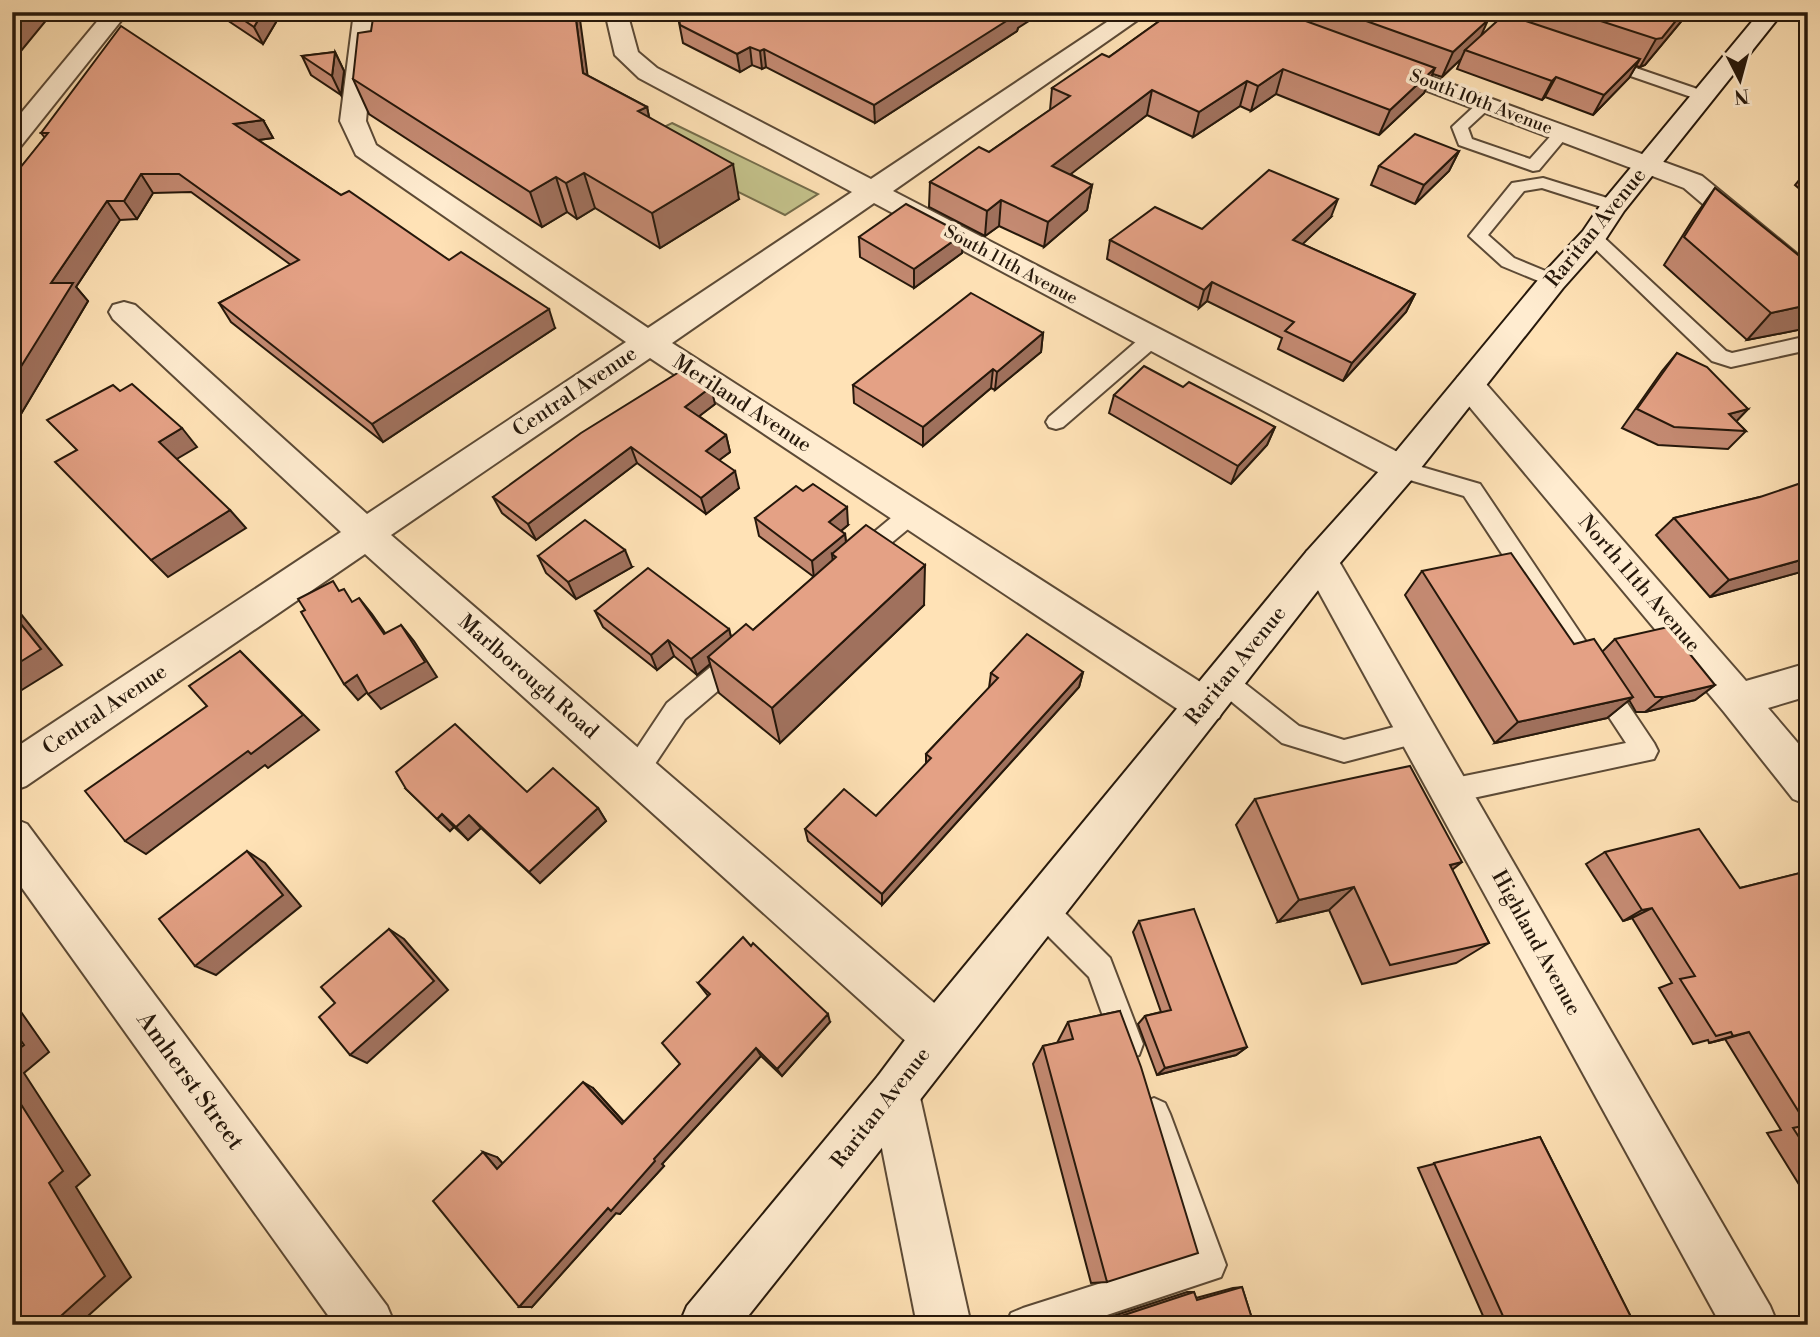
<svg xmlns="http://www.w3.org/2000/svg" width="1820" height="1337" font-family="'Libre Bodoni',serif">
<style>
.green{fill:#c4c28b;stroke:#756d4b;stroke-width:2}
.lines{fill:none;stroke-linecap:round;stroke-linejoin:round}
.service-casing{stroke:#5c4a36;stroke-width:4}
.minor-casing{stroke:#5c4a36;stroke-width:4}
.secondary-casing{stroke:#26180b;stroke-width:4}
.service{fill:#ffecd0;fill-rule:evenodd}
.minor{fill:#ffecd0;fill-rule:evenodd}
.secondary{fill:#ffecd0;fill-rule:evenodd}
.wall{fill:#c48a72;stroke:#26180b;stroke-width:2}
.shaded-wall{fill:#a0715d;stroke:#26180b;stroke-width:2}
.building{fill:#e4a185;stroke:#26180b;stroke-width:2}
.labels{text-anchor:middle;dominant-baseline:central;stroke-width:7;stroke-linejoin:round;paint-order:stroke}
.far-street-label{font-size:18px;fill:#26180b;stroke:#ffecd0}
.street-label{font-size:21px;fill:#26180b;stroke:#ffecd0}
.near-street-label{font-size:24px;fill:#26180b;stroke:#ffecd0}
</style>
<rect width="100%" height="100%" fill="#ffe2b6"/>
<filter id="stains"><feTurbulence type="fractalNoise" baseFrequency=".00286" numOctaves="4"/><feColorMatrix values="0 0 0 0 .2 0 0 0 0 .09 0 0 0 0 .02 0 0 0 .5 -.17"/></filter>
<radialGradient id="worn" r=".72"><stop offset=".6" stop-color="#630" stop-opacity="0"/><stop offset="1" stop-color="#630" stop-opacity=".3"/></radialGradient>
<polygon class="green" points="672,123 818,194 785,215 635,141"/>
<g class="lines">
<g class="service-casing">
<g id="service">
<polygon points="1601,56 1709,93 1711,96 1703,101 1697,99 1596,64 1593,61"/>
<polygon points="1486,99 1494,104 1468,128 1472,139 1530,159 1556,130 1568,130 1570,133 1539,170 1533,171 1459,145 1452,127 1480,101"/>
<polygon points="1543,178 1620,202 1623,206 1614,211 1542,188 1524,191 1488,235 1514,258 1560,277 1562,281 1560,285 1553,287 1502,266 1469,236 1512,183"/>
<polygon points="1593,231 1599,233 1726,351 1732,353 1808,336 1808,350 1731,367 1712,361 1587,241 1584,237 1587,233"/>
<polygon points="1152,332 1159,334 1162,339 1159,344 1063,427 1056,429 1049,427 1046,422 1049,417 1145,334"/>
<polygon points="1401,461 1480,484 1654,743 1658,751 1654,759 1450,803 1441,800 1437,791 1441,782 1450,779 1626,743 1464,496 1393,475 1390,469 1393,463"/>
<polygon points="911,506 919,508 922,514 919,520 866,564 858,567 850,564 847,558 850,552 903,508"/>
<polygon points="739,648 748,651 751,658 748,665 685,719 645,779 636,783 627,779 623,771 627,763 667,703 730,651"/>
<polygon points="1225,671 1234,675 1299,726 1344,740 1417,721 1426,724 1430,732 1426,740 1417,743 1344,762 1282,743 1216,689 1213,682 1216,675"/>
<polygon points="1041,895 1051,899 1110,958 1143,1044 1139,1055 1128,1059 1117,1055 1089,977 1031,919 1027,909 1031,899"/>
<polygon points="1154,1098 1165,1103 1170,1114 1226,1265 1221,1277 1077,1325 1006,1325 1011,1313 1023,1308 1189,1255 1138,1114 1143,1103"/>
</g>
</g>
<g class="minor-casing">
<g id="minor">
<polygon points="105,12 128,12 21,146 12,149 12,124"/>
<polygon points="354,12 376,12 366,121 376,145 648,328 852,192 639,78 615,55 605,12 627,12 638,52 657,68 871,179 1122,12 1149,12 893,191 1413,460 1418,469 1413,478 1401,482 1389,478 874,203 672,343 1219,694 1225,706 1219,718 1205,723 1191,718 650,358 391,535 954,1020 961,1037 954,1054 937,1061 920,1054 365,554 26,786 12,791 12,750 341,532 113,319 109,312 113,305 124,302 135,305 367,514 626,342 356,155 340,121"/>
<polygon points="1380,58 1702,176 1808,263 1808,287 1798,285 1684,188 1372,70 1368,65 1372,60"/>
<polygon points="1469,374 1480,377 1746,681 1808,663 1808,696 1768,708 1808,755 1808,805 1793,799 1724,712 1458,393 1453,385 1458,377"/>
<polygon points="1320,547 1333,551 1770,1306 1778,1325 1721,1325 1302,561 1307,551"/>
<polygon points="12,818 27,824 387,1306 395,1325 335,1325 12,874"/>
<polygon points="895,1069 912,1076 919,1093 971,1325 917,1325 871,1093 878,1076"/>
</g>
</g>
<g class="secondary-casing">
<polygon id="secondary" points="1760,12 1783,12 1624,211 1603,243 1563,288 1413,478 1333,571 912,1110 741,1325 679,1325 687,1306 878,1076 920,1020 1307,551 1389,460 1543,274 1583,231 1604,200"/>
</g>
<use href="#service" class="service"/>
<use href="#minor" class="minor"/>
<use href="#secondary" class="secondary"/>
</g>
<g class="wall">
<polygon points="215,12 282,12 263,44"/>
<polygon points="677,12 1018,28 1017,31 875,123 766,67 762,69 752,65 740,72 683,43"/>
<polygon points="1172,12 1466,12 1481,35 1511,16 1512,12 1689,12 1645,65 1640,67 1636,66 1629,78 1593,115 1545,97 1542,100 1457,69 1461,59 1442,77 1433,74 1424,93 1379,135 1276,94 1251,111 1240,106 1193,137 1147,115 1070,174 1092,185 1087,210 1044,247 999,226 985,236 929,207 930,182 989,152 1050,110 1052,88 1109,57"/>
<polygon points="335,52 344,71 341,95 311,75 302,56"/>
<polygon points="588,76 647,107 649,117 739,199 660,248 595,208 577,219 567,212 542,227 369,114 353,79"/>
<polygon points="263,120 273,138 258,140 341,195 449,260 555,328 383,442 231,322 219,303 291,265 191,192 153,193 137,219 120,220 76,287 88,301 18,419 12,419 12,178 45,138 41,133"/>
<polygon points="1459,151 1449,171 1415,204 1371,185 1379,166"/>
<polygon points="1808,169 1808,196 1795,185"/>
<polygon points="1715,188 1808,263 1808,328 1747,340 1664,265 1695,216"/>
<polygon points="1331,217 1302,244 1415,294 1406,312 1343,381 1278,349 1282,338 1207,301 1199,308 1107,259 1110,240 1202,229"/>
<polygon points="963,234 962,253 914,288 860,257 859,237"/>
<polygon points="1043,333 1041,352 995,390 991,388 923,446 854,403 853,385"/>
<polygon points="1677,353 1748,409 1736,421 1746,431 1728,449 1658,445 1622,428 1662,371"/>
<polygon points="1183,387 1275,427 1267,445 1231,484 1109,413 1114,395"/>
<polygon points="715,404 699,416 726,435 730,452 719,460 739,488 706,514 637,463 536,540 502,513 493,497"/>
<polygon points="1760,497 1808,570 1710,597 1656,535 1674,518"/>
<polygon points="755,518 848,525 841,531 845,534 846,542 924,605 780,743 719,693 710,664 697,675 674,656 657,670 603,627 595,611 729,629 731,637 753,630 814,577 759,536"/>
<polygon points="538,556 632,567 576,599 546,573"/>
<polygon points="1422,571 1574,644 1602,652 1615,639 1715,685 1695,700 1645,712 1636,712 1629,700 1607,718 1495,743 1405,595"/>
<polygon points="1083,672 1079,687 882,905 808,841 805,829 876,816 926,764 926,754 989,688 991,673"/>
<polygon points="406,789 527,792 598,808 606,821 540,883 481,828 468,840 454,827 450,831"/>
<polygon points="1255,799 1452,870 1489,943 1456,963 1362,984 1329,910 1278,922 1236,825"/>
<polygon points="1605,852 1740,888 1808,871 1808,1199 1767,1133 1781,1130 1725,1039 1709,1043 1708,1040 1693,1044 1659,988 1672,983 1632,918 1623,921 1586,864"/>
<polygon points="1139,921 1247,1047 1236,1055 1157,1075 1138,1024 1145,1016 1161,1012 1133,932"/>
<polygon points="698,983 830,1022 782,1076 761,1056 662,1164 664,1166 620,1214 616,1213 532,1307 497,1157 503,1164 593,1088 624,1122 680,1064 708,996"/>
<polygon points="1120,1011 1107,1282 1091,1283 1033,1064 1043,1046 1057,1043 1068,1022"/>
<polygon points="1540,1137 1635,1325 1487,1325 1418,1168"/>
<polygon points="1242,1287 1254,1325 1097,1325 1102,1323 1101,1320 1187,1292 1194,1292 1196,1298 1233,1288"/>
</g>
<g class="shaded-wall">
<polygon points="25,12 53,12 12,62 12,27"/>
<polygon points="263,12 282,12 263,44 254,27"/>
<polygon points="575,12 579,12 592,108 583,73"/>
<polygon points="1016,12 1043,12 1018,28 1017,31 875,123 874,105"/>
<polygon points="1683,12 1689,12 1645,65 1640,67 1656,39"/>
<polygon points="1488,20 1477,45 1465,50 1461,59 1442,77 1453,52"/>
<polygon points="750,47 752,65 740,72 737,54"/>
<polygon points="764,49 766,67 762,69 760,51"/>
<polygon points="335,52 344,71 341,95 332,76"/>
<polygon points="1640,59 1629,78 1593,115 1604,95"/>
<polygon points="1435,68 1424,93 1379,135 1390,110"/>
<polygon points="1283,69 1276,94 1251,111 1258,86"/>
<polygon points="1556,77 1545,97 1542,100 1552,81"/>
<polygon points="1247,81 1240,106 1193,137 1199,112"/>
<polygon points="1152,90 1147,115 1049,191 1052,166"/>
<polygon points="647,107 654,142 638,111"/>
<polygon points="263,120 273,138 244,142 234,124"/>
<polygon points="1459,151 1449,171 1415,204 1424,185"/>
<polygon points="733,164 739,199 660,248 652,213"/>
<polygon points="584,173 595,208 577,219 566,183"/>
<polygon points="141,174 153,193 137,219 124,201"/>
<polygon points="556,177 567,212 542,227 530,192"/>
<polygon points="1092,185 1087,210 1044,247 1048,222"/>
<polygon points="1338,199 1331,217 1287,259 1293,240"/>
<polygon points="1001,200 999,226 985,236 987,211"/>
<polygon points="107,201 120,220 76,287 88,301 18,419 12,413 12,381 51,283"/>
<polygon points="963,234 962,253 914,288 914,269"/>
<polygon points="1212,282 1207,301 1199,308 1204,290"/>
<polygon points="1415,294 1406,312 1343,381 1352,363"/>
<polygon points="1808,305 1808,328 1747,340 1771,313"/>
<polygon points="549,309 555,328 383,442 372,424"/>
<polygon points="1043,333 1041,352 995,390 997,372"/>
<polygon points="993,369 991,388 923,446 923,427"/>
<polygon points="711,387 715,404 689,424 685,407"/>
<polygon points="1748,409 1731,427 1729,414"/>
<polygon points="1275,427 1267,445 1231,484 1238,466"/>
<polygon points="182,428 197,447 175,460 159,442"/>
<polygon points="726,435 730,452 710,467 706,451"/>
<polygon points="631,447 637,463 536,540 528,524"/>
<polygon points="735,471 739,488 706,514 701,498"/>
<polygon points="847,507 848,525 830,540 829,522"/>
<polygon points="230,510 246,528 168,577 151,560"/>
<polygon points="845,534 847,551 836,557 832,554 833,563 814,578 812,561"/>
<polygon points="625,550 632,567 576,599 568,582"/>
<polygon points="1808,558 1808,570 1710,597 1729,580"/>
<polygon points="925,565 924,605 780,743 772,708"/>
<polygon points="359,598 372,614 397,650 384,634"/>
<polygon points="12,603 62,665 12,696"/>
<polygon points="401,625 414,641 437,677 381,709 368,694"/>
<polygon points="729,629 733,645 708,657 710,664 697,675 691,659"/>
<polygon points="668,640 674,656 657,670 651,655"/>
<polygon points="240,651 319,730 268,768 265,765 146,854 125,841"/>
<polygon points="1083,672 1079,687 882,905 882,894"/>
<polygon points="357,675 370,690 358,700 344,684"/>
<polygon points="1715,685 1695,700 1645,712 1664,697"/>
<polygon points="1633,697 1607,718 1495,743 1518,722"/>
<polygon points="598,808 606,821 540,883 529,872"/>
<polygon points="442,814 454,827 450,831 437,819"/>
<polygon points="469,815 481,828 468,840 456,827"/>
<polygon points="247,851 265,863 301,906 216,975 195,966"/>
<polygon points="1462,862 1432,886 1450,865"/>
<polygon points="1354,887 1329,910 1278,922 1299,900"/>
<polygon points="1652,908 1632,918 1623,921 1642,910"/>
<polygon points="389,929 404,939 448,990 367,1063 350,1055"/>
<polygon points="12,999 49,1052 24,1073 90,1175 76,1187 131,1277 78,1325 51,1325 49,1183 12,1090"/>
<polygon points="828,1014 830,1022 782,1076 777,1069"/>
<polygon points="1749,1032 1725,1039 1709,1043 1733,1036"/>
<polygon points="1247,1047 1236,1055 1157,1075 1165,1068"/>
<polygon points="756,1048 761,1056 662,1164 664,1166 620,1214 616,1213 532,1307 519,1307 608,1208"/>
<polygon points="583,1082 593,1088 631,1130 622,1124"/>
<polygon points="483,1152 497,1157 511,1173 497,1169"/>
</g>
<g class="building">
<polygon points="12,12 25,12 12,27"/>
<polygon points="232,12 263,12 254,27"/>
<polygon points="374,12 575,12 583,73 647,107 638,111 733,164 652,213 584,173 566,183 556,177 530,192 353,79 358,33 371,31"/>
<polygon points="678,12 1017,12 1019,13 874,105 764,49 760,51 750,47 737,54 680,25"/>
<polygon points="1172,12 1281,12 1435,68 1390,110 1283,69 1258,86 1247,81 1199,112 1152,90 1052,166 1092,185 1048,222 1001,200 987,211 930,182 979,147 989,152 1070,96 1052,88 1102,54 1109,57"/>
<polygon points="1341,12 1466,12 1488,20 1453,52"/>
<polygon points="1573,12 1683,12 1662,38 1656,39"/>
<polygon points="1505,14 1640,59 1604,95 1556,77 1552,81 1465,50"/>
<polygon points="121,26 263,120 234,124 341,195 349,191 449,260 461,252 549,309 372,424 219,303 299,260 179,174 141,174 124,201 107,201 51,283 73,283 12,381 12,178 48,133 41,133"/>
<polygon points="335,52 332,76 302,56"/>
<polygon points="1415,134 1459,151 1424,185 1379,166"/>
<polygon points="1269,170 1338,199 1293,240 1415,294 1352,363 1285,331 1294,322 1212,282 1204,290 1110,240 1155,207 1202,229"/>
<polygon points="1715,188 1808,263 1808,305 1771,313 1684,237"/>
<polygon points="906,204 963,234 914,269 859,237"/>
<polygon points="971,293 1043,333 997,372 993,369 923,427 853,385"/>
<polygon points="1677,353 1707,367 1748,409 1729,414 1746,431 1674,427 1637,409"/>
<polygon points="1144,366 1183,387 1189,382 1275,427 1238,466 1114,395"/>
<polygon points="684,369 711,387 685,407 726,435 706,451 735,471 701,498 631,447 528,524 493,497 581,433"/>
<polygon points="132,384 182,428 159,442 230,510 151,560 55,462 77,450 47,420 113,385 120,391"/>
<polygon points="1807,481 1808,558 1729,580 1674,518 1760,497"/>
<polygon points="813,484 847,507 829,522 845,534 812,561 755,518 796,486 803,491"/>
<polygon points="585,520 625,550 568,582 538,556"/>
<polygon points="866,525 925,565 772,708 708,657 746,624 753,630 836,557 832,554"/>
<polygon points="1511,553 1574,644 1594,639 1633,697 1518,722 1422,571"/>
<polygon points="648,568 729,629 691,659 668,640 651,655 595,611"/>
<polygon points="333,581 339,591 344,589 352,602 359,598 384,634 401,625 425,662 368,694 357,675 344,684 301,612 305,610 298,599"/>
<polygon points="12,613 41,649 12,667"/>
<polygon points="1668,627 1715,685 1664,697 1655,697 1615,639"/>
<polygon points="1027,634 1083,672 882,894 805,829 844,789 876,816 931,758 926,754 998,678 991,673"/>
<polygon points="240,651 303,715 251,754 248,751 125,841 85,791 207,706 189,686"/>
<polygon points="455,724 527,792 553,768 598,808 529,872 469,815 456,827 442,814 437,819 406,789 396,772"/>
<polygon points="1410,766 1462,862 1450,865 1489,943 1390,965 1354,887 1299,900 1255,799"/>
<polygon points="1699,829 1740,888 1808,871 1808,1151 1793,1128 1807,1125 1749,1032 1733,1036 1731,1032 1716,1036 1680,979 1695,976 1652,908 1642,910 1605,852"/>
<polygon points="247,851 283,895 195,966 159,919"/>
<polygon points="1194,909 1247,1047 1165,1068 1145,1016 1171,1010 1139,921"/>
<polygon points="389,929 434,981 350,1055 319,1017 335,1003 321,987"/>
<polygon points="743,937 751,946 753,943 828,1014 777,1069 756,1048 654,1159 655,1161 611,1211 608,1208 519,1307 433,1201 483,1152 497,1169 583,1082 622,1124 680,1064 662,1043 710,994 698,983"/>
<polygon points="1120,1011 1141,1067 1198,1253 1107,1282 1043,1046 1073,1039 1068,1022"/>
<polygon points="12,1028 24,1045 12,1054"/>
<polygon points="12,1090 63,1171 49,1183 105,1276 51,1325 12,1325"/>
<polygon points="1540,1137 1635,1325 1507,1325 1434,1163"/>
<polygon points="1242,1287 1254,1325 1105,1325 1107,1324 1106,1321 1194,1292 1197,1300"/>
</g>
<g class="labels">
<g class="far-street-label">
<text transform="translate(1481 102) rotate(21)">South 10th Avenue</text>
<text transform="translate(1011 265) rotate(28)">South 11th Avenue</text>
</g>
<g class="street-label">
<text transform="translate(1596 228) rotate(-51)">Raritan Avenue</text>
<text transform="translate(575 392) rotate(-34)">Central Avenue</text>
<text transform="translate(742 404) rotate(33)">Meriland Avenue</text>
<text transform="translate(1639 584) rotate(49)">North 11th Avenue</text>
<text transform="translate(1236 666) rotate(-51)">Raritan Avenue</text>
<text transform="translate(528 677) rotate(41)">Marlborough Road</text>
<text transform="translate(105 710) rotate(-34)">Central Avenue</text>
<text transform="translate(1536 943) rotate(61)">Highland Avenue</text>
<text transform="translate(881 1108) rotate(-52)">Raritan Avenue</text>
</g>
<g class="near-street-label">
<text transform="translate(190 1081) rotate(54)">Amherst Street</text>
</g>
</g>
<rect width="1820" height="1337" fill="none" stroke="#ffe2b6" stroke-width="42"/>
<rect x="14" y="14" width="1792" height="1309" fill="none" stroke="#26180b" stroke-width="3.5"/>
<rect x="21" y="21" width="1778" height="1295" fill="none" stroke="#26180b" stroke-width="2"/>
<g transform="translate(1740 80) rotate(174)" stroke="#ffecd0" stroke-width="5" paint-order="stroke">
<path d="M0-5L12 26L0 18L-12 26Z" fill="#26180b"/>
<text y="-10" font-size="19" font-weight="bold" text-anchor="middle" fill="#26180b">N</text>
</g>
<rect width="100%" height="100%" filter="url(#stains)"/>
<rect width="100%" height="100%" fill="url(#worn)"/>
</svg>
